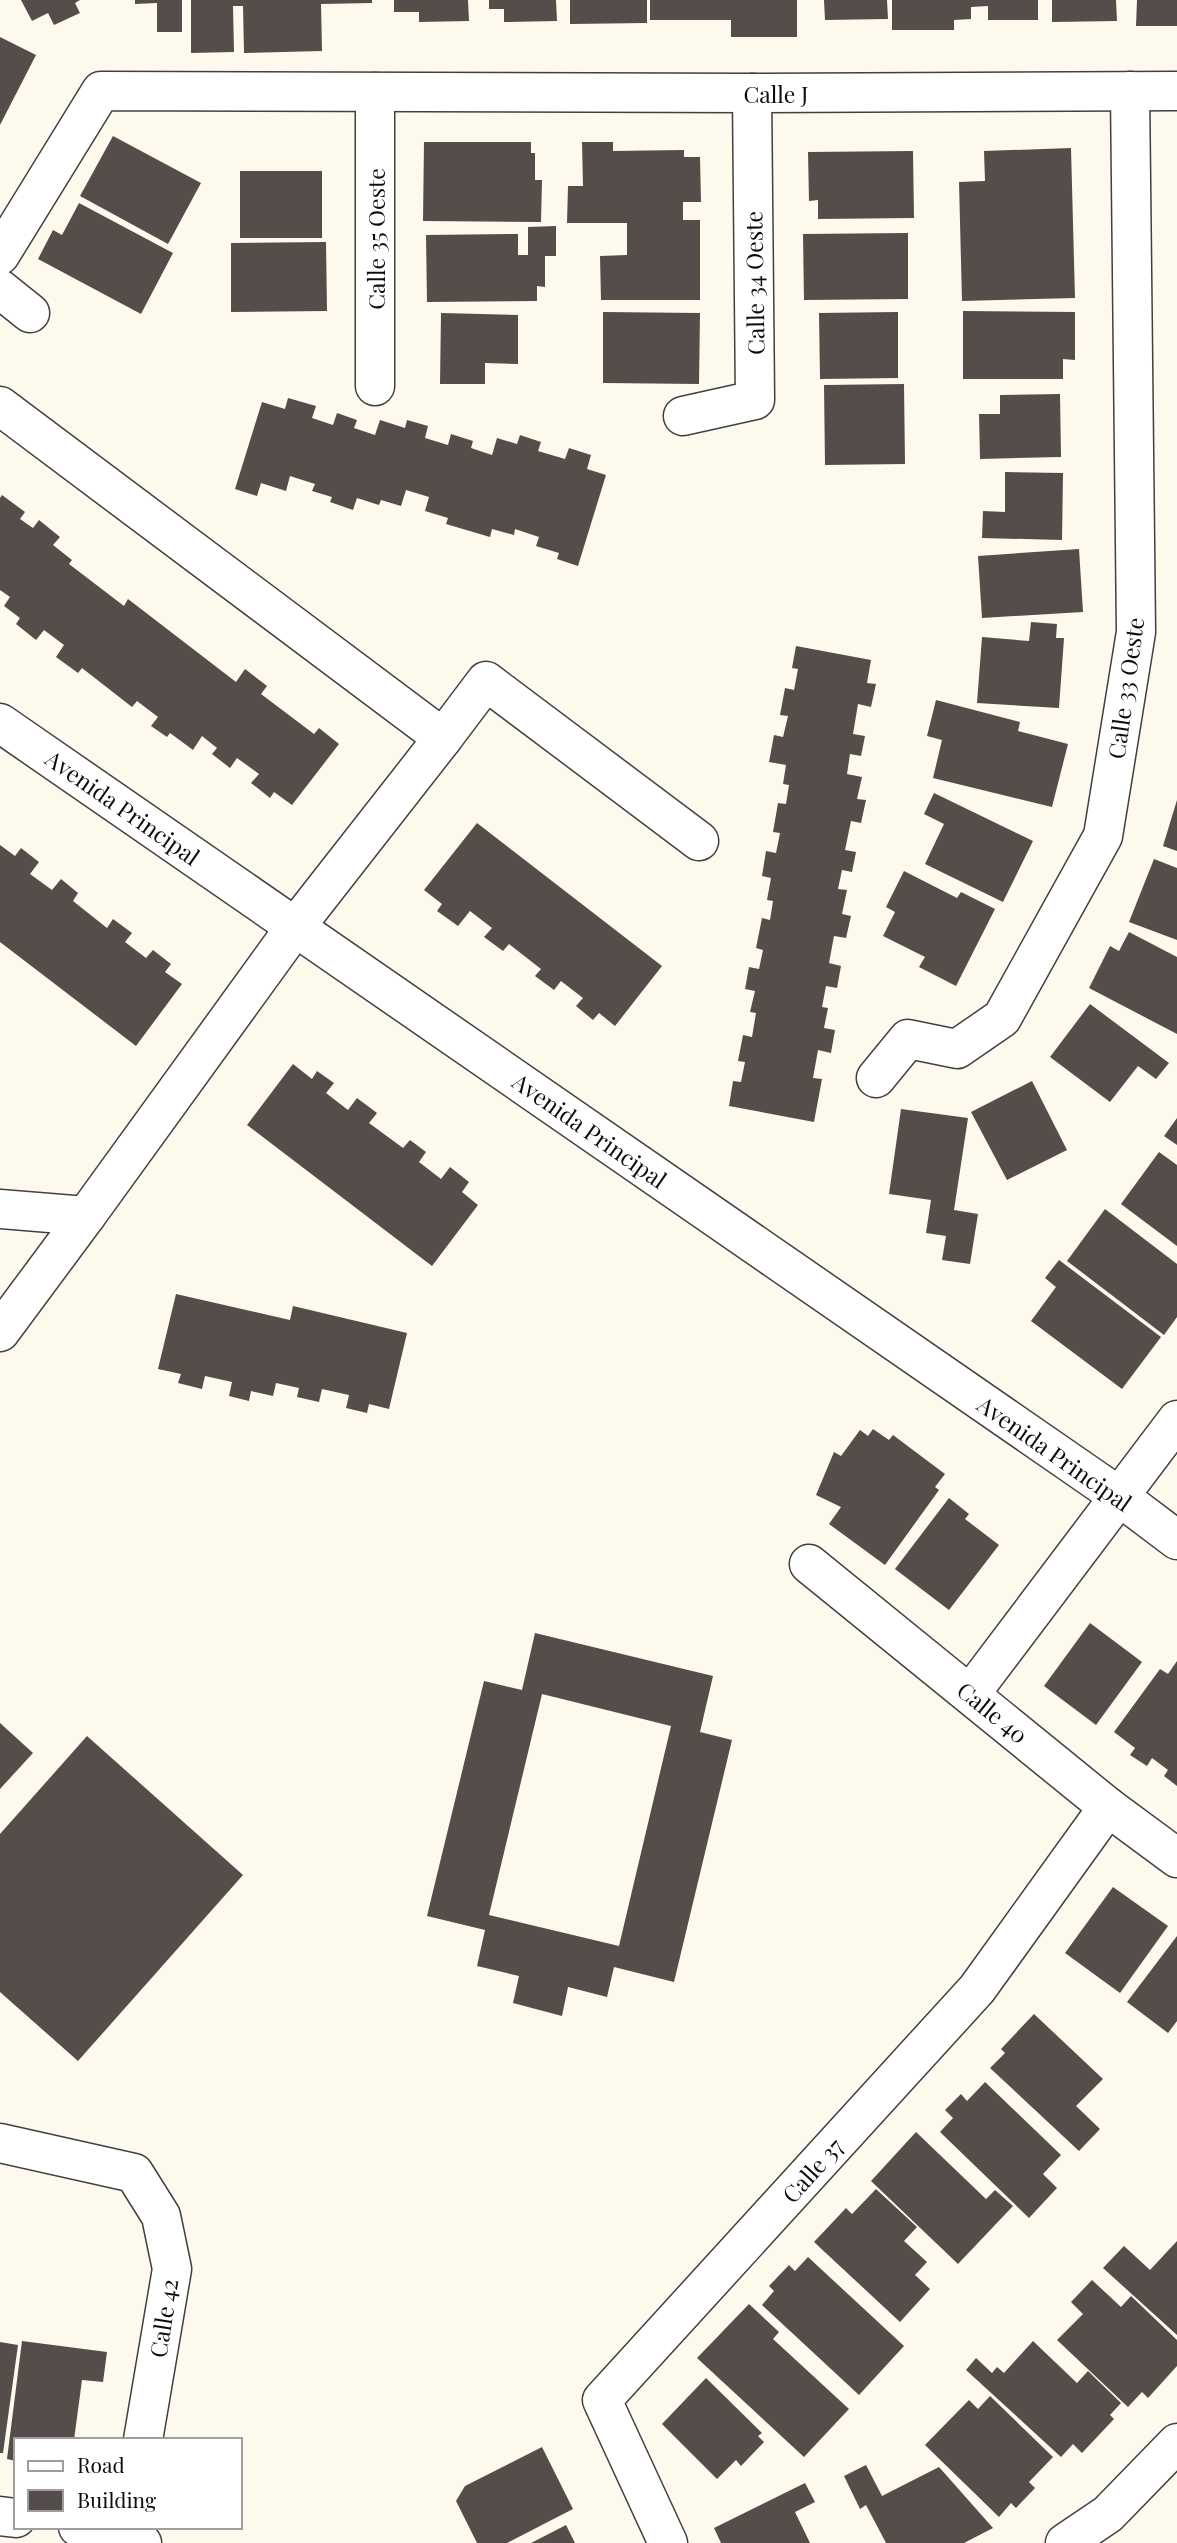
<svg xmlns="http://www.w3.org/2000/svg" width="1177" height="2543" font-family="'Playfair Display',serif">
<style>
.building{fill:#544d4a;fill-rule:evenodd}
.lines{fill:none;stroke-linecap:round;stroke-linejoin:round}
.minor-casing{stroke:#404040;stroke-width:41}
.minor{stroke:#fff;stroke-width:38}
.labels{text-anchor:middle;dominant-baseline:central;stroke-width:7;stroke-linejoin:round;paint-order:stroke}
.street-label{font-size:23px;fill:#0d0d0d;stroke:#fff}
</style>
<rect width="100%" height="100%" fill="#fef9ed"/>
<g class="building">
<polygon points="21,0 80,0 75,3 80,13 54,25 48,13 32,21"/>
<polygon points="135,0 182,0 182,32 157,32 157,3 135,4"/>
<polygon points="191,0 372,0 372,3 321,4 322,51 244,53 243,6 233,6 234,52 191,53"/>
<polygon points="394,0 468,0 469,21 419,22 419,12 394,12"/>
<polygon points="489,0 556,0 557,21 504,22 504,9 489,9"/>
<polygon points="570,0 647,0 647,23 570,24"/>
<polygon points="650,0 797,0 797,37 731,37 731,20 650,20"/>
<polygon points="824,0 887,0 888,19 825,20"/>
<polygon points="892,0 1038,0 1038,20 988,20 988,6 971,7 971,19 954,20 954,30 892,30"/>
<polygon points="1052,0 1116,0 1117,21 1052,22"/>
<polygon points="1137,0 1177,0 1177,26 1136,26"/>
<polygon points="0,37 36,55 0,125"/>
<polygon points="113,136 201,183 168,244 80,196"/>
<polygon points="424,142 531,142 531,153 535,153 535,180 542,180 541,222 423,221"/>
<polygon points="582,142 613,142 613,151 684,150 684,157 700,157 701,202 683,202 683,220 700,220 700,300 601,300 600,256 627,255 627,223 567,223 568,186 583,186"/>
<polygon points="1071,148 1075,298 962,301 959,182 985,181 984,151"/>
<polygon points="913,151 914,218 818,219 818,200 809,201 808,152"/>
<rect x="240" y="171" width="82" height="67"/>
<polygon points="79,203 173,253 141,314 38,259 53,230 62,235"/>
<polygon points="556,226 556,256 545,256 545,287 537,286 537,301 427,302 426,235 518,234 518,255 528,255 528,227"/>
<polygon points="908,233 908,299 804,300 803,234"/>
<polygon points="326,242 327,311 231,312 231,243"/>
<polygon points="963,311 1075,312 1075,360 1063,359 1063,379 963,379"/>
<polygon points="603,312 700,313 699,384 603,383"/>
<polygon points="898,312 898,378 820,379 819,313"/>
<polygon points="441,313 518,315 518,364 485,363 485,384 440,384"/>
<polygon points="904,384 905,464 825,465 824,385"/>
<polygon points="1060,394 1061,457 980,459 979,414 1000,414 1000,395"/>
<polygon points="288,398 316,406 312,418 333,425 337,413 357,420 354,428 375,435 380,420 405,428 407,420 428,426 425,438 448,445 451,434 473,441 471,448 492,455 497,438 517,444 520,435 541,442 538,451 565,459 569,448 591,455 587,469 606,475 578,566 557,559 559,553 536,546 539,537 515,529 514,535 492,529 490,537 446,524 448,518 425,511 429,497 406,490 401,506 381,500 379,505 357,498 353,510 330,502 332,497 312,491 315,484 290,476 286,491 261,483 257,496 235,489 262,402 285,409"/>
<polygon points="1005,472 1063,473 1062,540 982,538 983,511 1005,512"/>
<polygon points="2,495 25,512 20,519 33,528 39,520 60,537 53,545 72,560 69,564 124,606 128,599 236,682 245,669 267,686 261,694 314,734 319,728 339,744 292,805 274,792 270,798 251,783 259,774 237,758 230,768 212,754 217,748 202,736 193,750 170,733 167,737 151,726 158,717 137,701 132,707 82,668 78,673 56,657 64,645 44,630 36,640 16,624 20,618 4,606 10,597 0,590 0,498"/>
<polygon points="1079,549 1083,612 982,618 978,556"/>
<polygon points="1031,622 1057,624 1056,638 1064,638 1059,708 977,703 982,637 1029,641"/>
<polygon points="796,646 871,660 867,683 876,684 871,707 858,704 853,734 865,736 861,756 850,754 847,774 862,777 857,799 866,800 861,823 851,821 845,850 856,852 852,872 842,870 838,889 847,890 842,914 851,916 846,938 834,936 829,963 841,966 837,988 826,986 822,1007 828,1008 824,1028 835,1030 831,1053 818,1050 813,1078 822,1079 814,1122 729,1106 733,1081 741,1082 745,1062 738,1061 743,1035 752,1037 756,1013 750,1012 755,991 745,989 749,967 759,969 763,950 756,948 762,918 770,920 773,901 767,900 771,878 762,876 766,851 776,853 780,833 773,832 778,803 786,804 789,785 783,784 786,765 769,762 774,735 783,737 788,716 780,715 785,688 794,690 798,669 792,668"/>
<polygon points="936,700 1020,722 1018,731 1068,744 1052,807 933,778 942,740 927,736"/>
<polygon points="934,793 1033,841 1003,902 925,864 944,824 924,814"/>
<polygon points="1177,800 1177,851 1163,846"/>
<polygon points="477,823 662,966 615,1026 599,1013 593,1020 576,1006 583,998 561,981 554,990 535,976 541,969 509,944 503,951 484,937 492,928 470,911 458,926 437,911 442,904 424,890"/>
<polygon points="0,845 15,856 21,848 39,862 30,874 52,890 61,879 78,893 73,901 107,928 113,919 132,933 125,942 146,958 153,950 171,964 165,972 182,984 136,1046 0,942"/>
<polygon points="1154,859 1177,868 1177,940 1129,922"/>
<polygon points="904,871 957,898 961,892 995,909 956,986 919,967 925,957 883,936 895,912 886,907"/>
<polygon points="1129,932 1177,957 1177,1034 1089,988 1110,946 1119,951"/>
<polygon points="1090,1004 1169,1063 1156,1079 1138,1066 1110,1102 1050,1057"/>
<polygon points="293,1064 312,1079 317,1071 334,1083 326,1093 348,1110 357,1098 377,1113 369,1123 403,1148 410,1140 426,1152 419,1162 441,1179 450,1167 469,1182 462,1192 478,1205 432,1266 247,1125"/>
<polygon points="1032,1081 1067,1150 1007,1180 971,1112"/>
<polygon points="901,1109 968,1118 954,1210 978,1214 970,1264 942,1260 946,1236 926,1233 931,1200 889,1194"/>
<polygon points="1177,1118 1177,1145 1164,1136"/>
<polygon points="1159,1152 1177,1165 1177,1246 1121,1204"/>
<polygon points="1105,1209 1177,1264 1177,1317 1164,1335 1067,1261"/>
<polygon points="1059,1260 1161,1337 1122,1389 1031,1321 1056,1287 1045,1278"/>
<polygon points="176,1294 290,1320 293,1306 407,1333 389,1409 369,1404 367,1413 346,1408 349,1395 322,1389 319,1402 297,1397 299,1388 276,1383 273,1396 251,1391 249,1401 229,1396 232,1382 205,1376 202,1389 178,1383 181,1374 158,1369"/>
<polygon points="873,1429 889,1440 893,1435 945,1474 935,1487 939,1490 885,1565 829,1524 841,1507 816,1495 834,1452 841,1456 860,1430 868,1436"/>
<polygon points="949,1498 969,1514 965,1519 999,1545 949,1610 895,1569"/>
<polygon points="1090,1623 1142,1662 1096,1725 1044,1686"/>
<path d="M535,1633L713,1676L700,1732L732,1740L674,1982L614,1967L607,1997L568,1987L562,2016L513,2003L519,1976L477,1966L485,1930L427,1916L484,1681L522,1690ZM542,1694L671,1726L619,1946L489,1915Z"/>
<polygon points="1177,1661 1177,1786 1164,1776 1168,1770 1152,1758 1147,1766 1130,1755 1135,1748 1114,1732 1160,1669 1168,1674"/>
<polygon points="0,1723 33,1753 0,1789"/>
<polygon points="87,1736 243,1875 78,2061 0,1992 0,1834"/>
<polygon points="1113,1887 1168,1926 1120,1993 1065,1953"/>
<polygon points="1177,1936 1177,2021 1168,2033 1127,2002"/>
<polygon points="1034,2014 1103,2079 1076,2106 1100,2129 1079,2151 990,2068 1005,2053 1001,2049"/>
<polygon points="985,2082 1061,2155 1043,2174 1057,2188 1029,2218 940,2132 953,2118 945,2110 961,2094 967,2101"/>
<polygon points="916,2132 986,2199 995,2190 1013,2206 958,2264 871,2181"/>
<polygon points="876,2189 917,2227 904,2241 927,2262 915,2275 930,2289 900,2322 814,2242 846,2208 852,2214"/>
<polygon points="1177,2241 1177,2335 1103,2268 1124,2246 1150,2270"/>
<polygon points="808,2257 904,2346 859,2395 762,2305 774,2291 769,2286 789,2265 795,2271"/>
<polygon points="1092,2280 1121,2307 1131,2296 1177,2340 1177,2366 1148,2398 1142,2392 1128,2407 1057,2340 1083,2314 1071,2302"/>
<polygon points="749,2304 779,2332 773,2339 849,2409 804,2457 697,2358"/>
<polygon points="22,2341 107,2352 103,2382 82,2380 74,2440 16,2440 16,2461 7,2459"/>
<polygon points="1033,2341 1077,2383 1088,2371 1121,2403 1110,2415 1114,2419 1082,2453 1073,2444 1061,2457 966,2370 976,2358 992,2373 997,2367 1004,2373"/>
<polygon points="0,2342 18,2345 3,2453 0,2453"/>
<polygon points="706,2378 762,2433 758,2436 764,2442 741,2466 736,2460 717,2479 662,2424"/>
<polygon points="990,2396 1053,2457 1029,2482 1035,2488 1016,2508 1011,2503 999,2517 925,2445 969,2400 978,2409"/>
<polygon points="542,2447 573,2509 507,2543 477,2543 456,2501 465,2486"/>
<polygon points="866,2465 882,2496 939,2467 993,2528 964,2543 886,2543 866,2505 860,2509 844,2476"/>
<polygon points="805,2483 815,2502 795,2512 810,2543 721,2543 714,2528"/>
<polygon points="566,2525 575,2543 531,2543"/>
</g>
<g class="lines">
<g class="minor-casing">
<g id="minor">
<polyline points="375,92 375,386"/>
<polyline points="0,255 101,91 752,93 1177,91"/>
<polyline points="0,289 30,313"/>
<polyline points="0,406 443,738 486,681 699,841"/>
<polyline points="683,416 755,400 752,93"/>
<polyline points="0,723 1120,1497 1177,1540"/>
<polyline points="876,1078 908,1039 957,1049 1002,1018 1103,836 1136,632 1130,91"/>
<polyline points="0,1209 86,1216 296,926 443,738"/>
<polyline points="0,1332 86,1216"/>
<polyline points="809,1564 1108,1807 1177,1858"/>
<polyline points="971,1693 1177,1420"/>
<polyline points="0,2143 134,2173 161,2216 172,2269 143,2440"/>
<polyline points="0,2516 16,2518"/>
<polyline points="78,2527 127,2534 142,2543"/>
<polyline points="668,2543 602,2400 977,1989 1108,1807"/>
<polyline points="1065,2543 1108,2514 1177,2443"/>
</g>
</g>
<use href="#minor" class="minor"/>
</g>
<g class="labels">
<g class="street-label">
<text x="776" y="93">Calle J</text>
<text transform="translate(375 239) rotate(-90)">Calle 35 Oeste</text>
<text transform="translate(754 283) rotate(-91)">Calle 34 Oeste</text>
<text transform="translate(1125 688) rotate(-82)">Calle 33 Oeste</text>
<text transform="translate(123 807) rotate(35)">Avenida Principal</text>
<text transform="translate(590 1130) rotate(35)">Avenida Principal</text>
<text transform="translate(1055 1453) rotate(35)">Avenida Principal</text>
<text transform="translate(993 1712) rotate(39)">Calle 40</text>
<text transform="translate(812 2170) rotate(-48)">Calle 37</text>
<text transform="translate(163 2318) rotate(-81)">Calle 42</text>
</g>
</g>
<rect x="14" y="2438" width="228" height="91" fill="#ffffff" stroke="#9e9e9e" stroke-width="2"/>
<rect x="28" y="2461" width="35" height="10" fill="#ffffff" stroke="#9e9e9e" stroke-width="2"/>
<text x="77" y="2473" font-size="21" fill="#0d0d0d">Road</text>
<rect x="28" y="2490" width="35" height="21" fill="#544d4a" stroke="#9e9e9e" stroke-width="2"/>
<text x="77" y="2508" font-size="21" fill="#0d0d0d">Building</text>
</svg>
